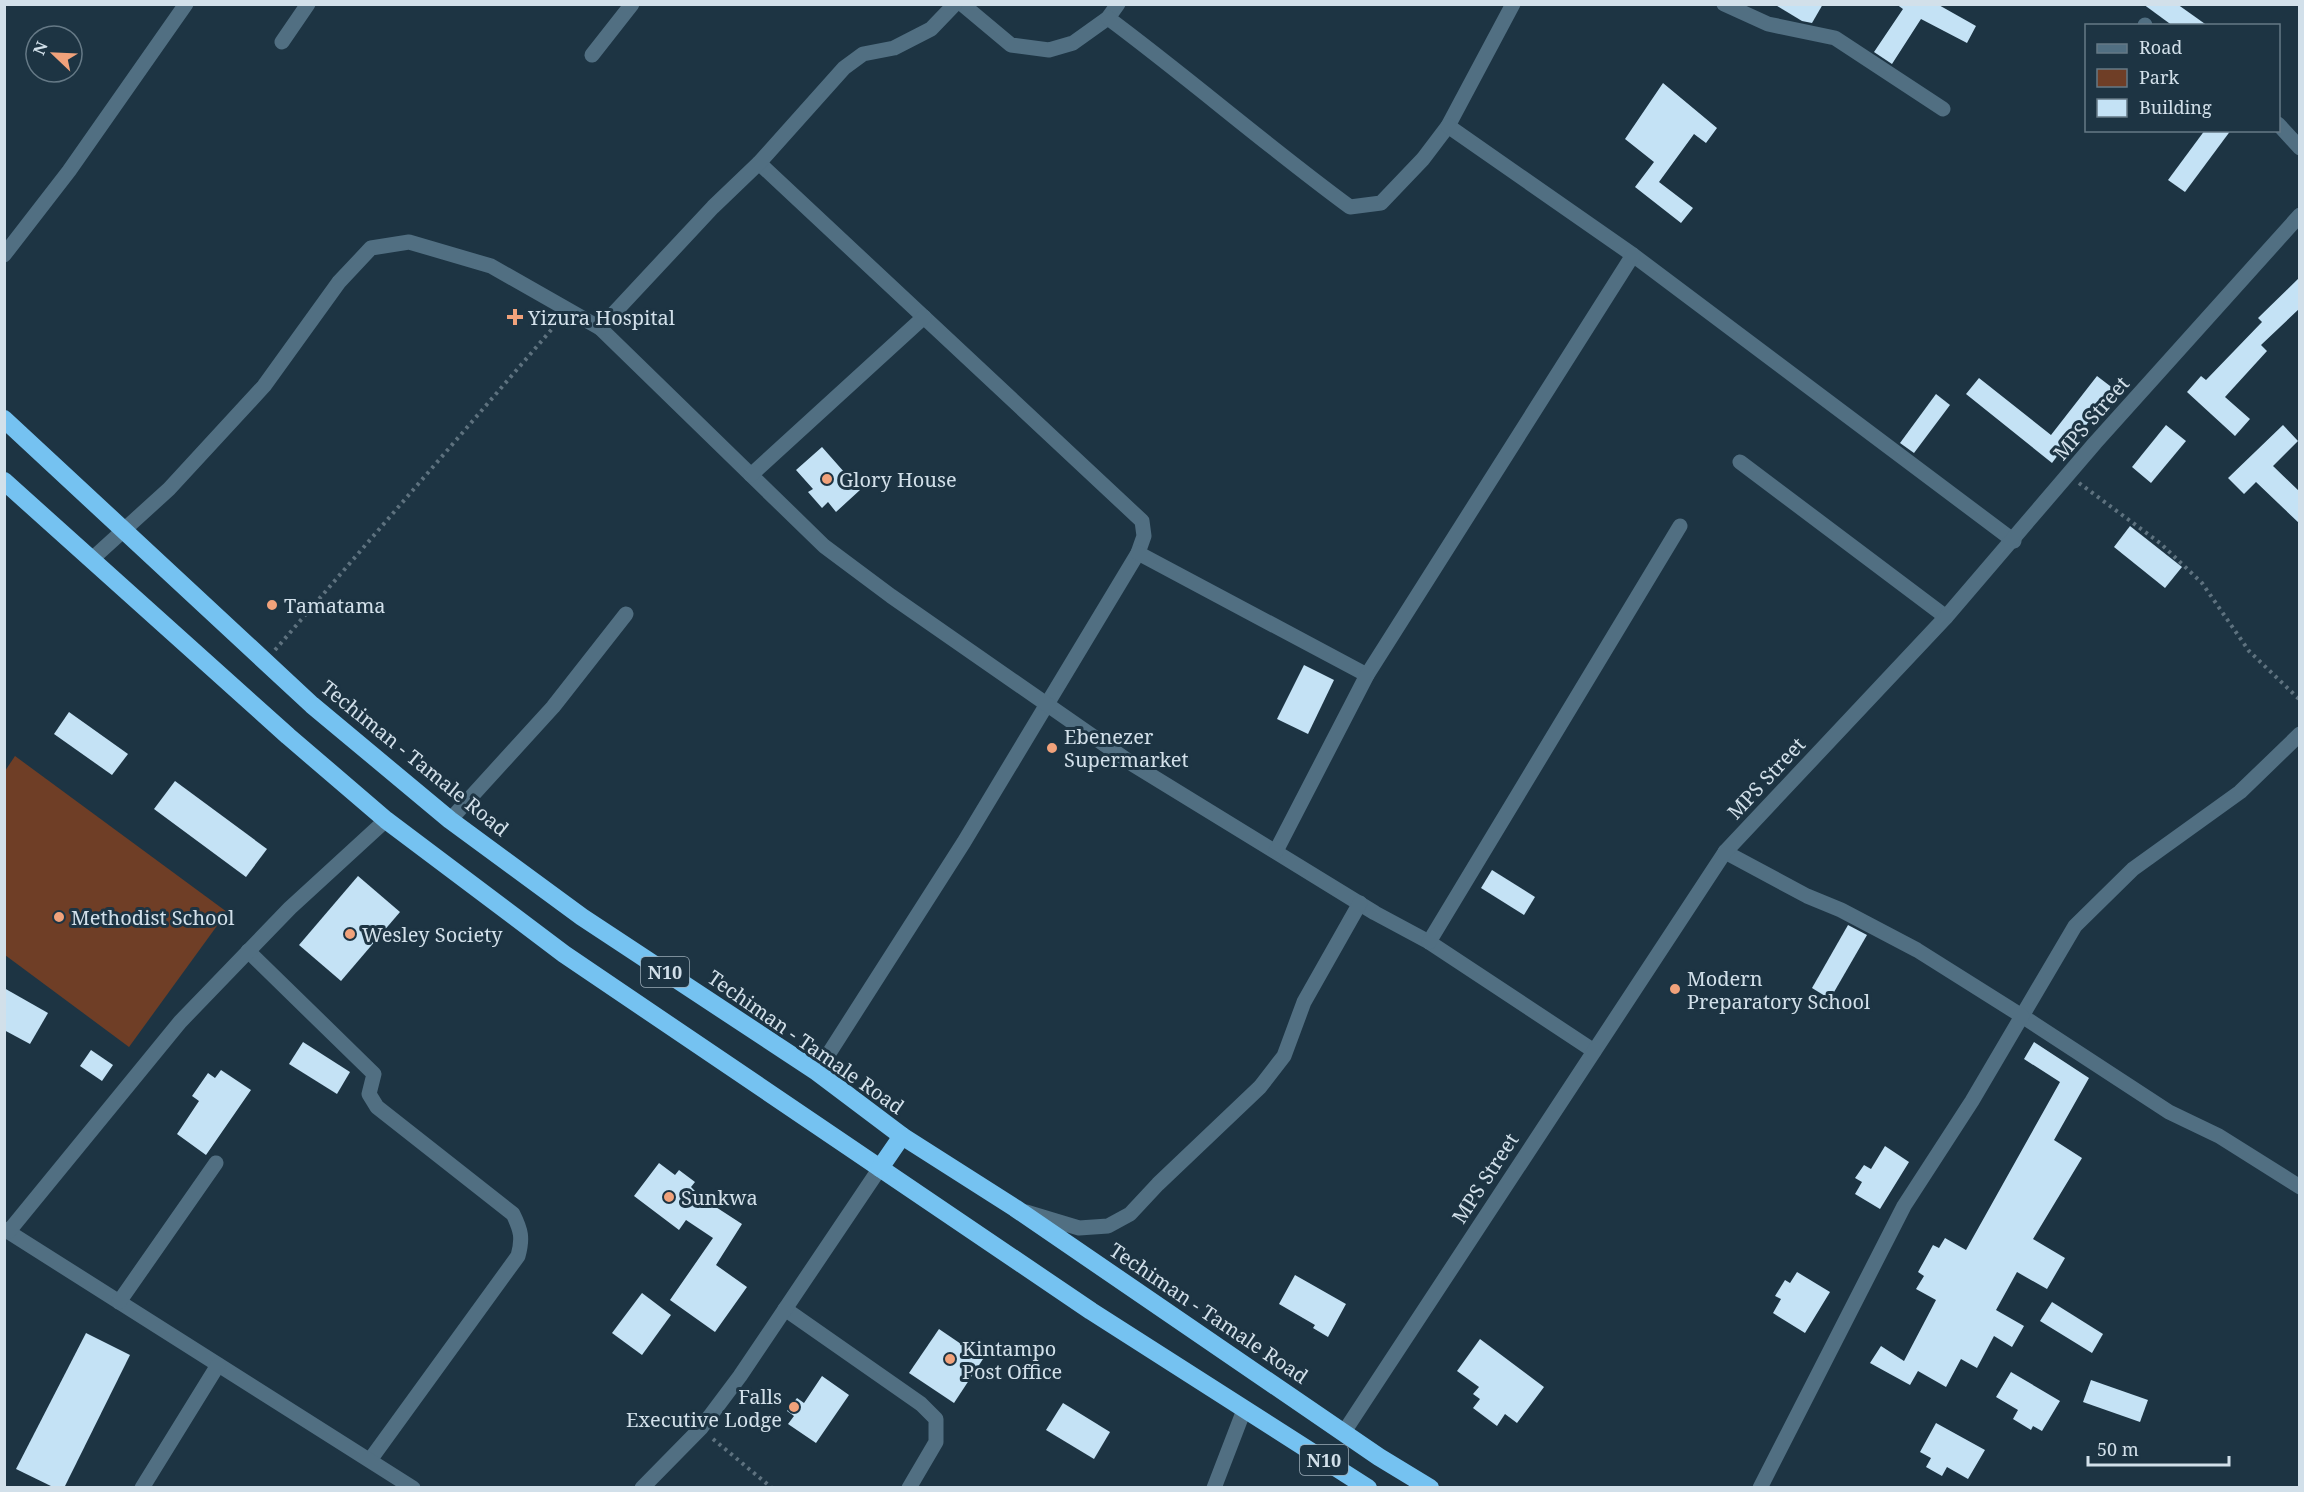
<svg xmlns="http://www.w3.org/2000/svg" width="2304" height="1492" font-family="'Noto Serif',serif">
<style>
.green{fill:#6f3e26}
.building{fill:#c4e2f5}
.lines{fill:none;stroke-linecap:round;stroke-linejoin:round}
.path{stroke:#5e727f;stroke-width:4;stroke-dasharray:3 4.5;stroke-linecap:butt}
.minor{stroke:#516f82;stroke-width:15}
.highway{stroke:#75c2f1;stroke-width:18}
.poi-dot{fill:#f1a27b;stroke:#1d3443;stroke-width:2}
.labels{text-anchor:middle;dominant-baseline:central;stroke-width:6;stroke-linejoin:round;paint-order:stroke}
.shield{fill:#1d3443;stroke:#9cacb8;stroke-width:1.5}
.shield-label{font-size:18px;font-weight:bold;fill:#d2e0ea}
.poi-label{font-size:20px;fill:#d2e0ea;stroke:#1d3443;text-anchor:start}
.street-label{font-size:20px;fill:#d2e0ea;stroke:#1d3443}
</style>
<rect width="100%" height="100%" fill="#1d3443"/>
<polygon class="green" points="15,756 227,912 129,1047 5,955 5,771"/>
<g class="building">
<polygon points="1774,4 1823,4 1812,23 1802,21"/>
<polygon points="1896,4 1937,4 1976,26 1967,43 1921,19 1892,64 1874,52 1903,9"/>
<polygon points="2143,4 2177,4 2208,26 2173,26"/>
<polygon points="1663,83 1717,128 1706,143 1694,134 1659,182 1693,208 1681,223 1635,187 1654,162 1625,139"/>
<polygon points="2205,130 2231,130 2185,192 2168,180"/>
<polygon points="2300,277 2300,308 2261,345 2267,351 2225,397 2250,419 2235,436 2187,392 2201,376 2206,380 2262,322 2258,318"/>
<polygon points="2097,376 2114,389 2073,442 2070,439 2052,463 1966,394 1979,378 2051,435"/>
<polygon points="1936,394 1950,405 1914,453 1900,443"/>
<polygon points="2166,425 2186,441 2151,483 2132,467"/>
<polygon points="2283,425 2298,441 2273,466 2300,492 2300,524 2256,482 2244,494 2228,478"/>
<polygon points="822,447 860,490 836,512 828,502 822,508 808,492 813,489 796,470"/>
<polygon points="2130,526 2182,567 2165,588 2114,547"/>
<polygon points="1304,665 1334,680 1308,734 1277,719"/>
<polygon points="69,712 128,754 112,775 54,734"/>
<polygon points="175,781 267,849 246,877 154,809"/>
<polygon points="1492,870 1535,897 1524,915 1481,888"/>
<polygon points="358,876 400,912 341,981 299,945"/>
<polygon points="1848,925 1867,935 1830,999 1812,988"/>
<polygon points="4,988 48,1013 30,1044 4,1030"/>
<polygon points="303,1042 350,1072 337,1094 289,1064"/>
<polygon points="2034,1042 2089,1078 2054,1140 2082,1158 2033,1239 2065,1258 2047,1289 2017,1272 1996,1310 2024,1326 2012,1347 1994,1336 1977,1368 1961,1359 1946,1387 1918,1371 1910,1385 1870,1363 1881,1346 1904,1361 1936,1300 1916,1289 1924,1276 1918,1272 1933,1245 1939,1248 1945,1238 1966,1250 2060,1082 2024,1059"/>
<polygon points="91,1050 113,1065 102,1081 80,1066"/>
<polygon points="221,1070 251,1090 206,1155 177,1134 199,1101 192,1096 208,1073 215,1078"/>
<polygon points="1885,1146 1909,1162 1880,1209 1855,1194 1862,1182 1855,1178 1864,1165 1871,1169"/>
<polygon points="659,1163 675,1175 679,1170 695,1182 691,1187 702,1198 742,1224 716,1265 747,1287 715,1332 670,1300 713,1238 686,1220 679,1230 634,1196"/>
<polygon points="1797,1272 1830,1292 1805,1333 1773,1313 1781,1299 1775,1296 1785,1280 1790,1283"/>
<polygon points="1295,1275 1346,1304 1328,1337 1313,1328 1315,1325 1279,1304"/>
<polygon points="642,1293 671,1315 642,1355 612,1333"/>
<polygon points="2052,1302 2103,1334 2092,1353 2040,1321"/>
<polygon points="939,1329 983,1359 954,1403 909,1373"/>
<polygon points="86,1333 130,1355 64,1488 55,1488 16,1469"/>
<polygon points="1480,1339 1544,1387 1517,1423 1505,1414 1497,1426 1473,1408 1480,1399 1473,1394 1479,1387 1457,1371"/>
<polygon points="2011,1372 2060,1401 2042,1431 2033,1426 2031,1430 2013,1419 2018,1410 1996,1397"/>
<polygon points="822,1376 849,1395 816,1443 788,1424 794,1416 787,1411 797,1398 804,1403"/>
<polygon points="2091,1380 2148,1400 2140,1422 2083,1402"/>
<polygon points="1063,1403 1110,1432 1094,1459 1046,1430"/>
<polygon points="1936,1423 1985,1450 1968,1479 1947,1467 1942,1476 1926,1467 1931,1458 1920,1452"/>
</g>
<g class="lines">
<g class="path">
<polyline points="2079,483 2160,543 2202,583 2249,651 2300,700"/>
<polyline points="275,650 558,322"/>
<polyline points="713,1439 772,1488"/>
</g>
<g class="minor">
<polyline points="962,4 1011,45 1049,50 1073,43 1108,18 1118,4"/>
<polyline points="1724,4 1768,24 1835,38 1943,109"/>
<path d="M1108,18C1190,79 1267,146 1350,207L1381,203L1423,159L1448,126L1513,4"/>
<polyline points="2145,25 2145,26"/>
<polyline points="282,42 308,4"/>
<polyline points="592,55 632,4"/>
<polyline points="2278,124 2300,148"/>
<polyline points="1448,126 1633,255 2014,541"/>
<polyline points="759,163 1142,521 1144,536 1138,553 964,842 817,1072"/>
<polyline points="4,255 69,171 186,4"/>
<polyline points="600,328 824,546 891,596 1134,765 1375,913 1429,942 1594,1051"/>
<polyline points="1740,462 1946,617"/>
<polyline points="751,475 924,317"/>
<polyline points="1138,553 1367,675"/>
<polyline points="92,559 169,489 264,386 339,282 371,248 409,242 491,266 600,328 713,207 759,163 844,68 863,54 894,48 931,29 955,4"/>
<polyline points="2300,734 2240,792 2133,869 2075,926 2022,1016 2169,1112 2219,1136 2300,1187"/>
<polyline points="450,820 553,707 626,614"/>
<polyline points="1276,851 1367,675 1633,255"/>
<polyline points="1725,852 1807,896 1841,910 1917,950 2022,1016 1972,1101 1904,1206 1760,1488"/>
<polyline points="1429,942 1680,526"/>
<path d="M248,951L374,1074L369,1094L377,1107L513,1214C521,1230 523,1238 518,1256L370,1460"/>
<polyline points="1026,1212 1079,1228 1108,1226 1130,1214 1158,1184 1260,1087 1284,1056 1304,1002 1360,903"/>
<polyline points="4,1229 413,1488"/>
<polyline points="9,1231 180,1022 290,908 386,820"/>
<polyline points="119,1302 216,1163"/>
<polyline points="785,1309 921,1404 936,1419 936,1442 909,1488"/>
<polyline points="1344,1432 1725,852 1946,617 2095,443 2300,215"/>
<polyline points="142,1488 218,1365"/>
<polyline points="642,1488 701,1428 740,1376 880,1168"/>
<polyline points="1214,1488 1244,1410"/>
</g>
<g class="highway">
<polyline points="4,419 312,705 450,820 582,917 817,1072 902,1136 1015,1208 1379,1457 1430,1488"/>
<polyline points="4,481 288,736 386,820 564,954 1091,1311 1368,1488"/>
<polyline points="880,1168 902,1136"/>
</g>
</g>
<g class="poi-dot">
<path d="M512 308h6v6h6v6h-6v6h-6v-6h-6v-6h6z"/>
<circle cx="827" cy="479" r="6"/>
<circle cx="272" cy="605" r="6"/>
<circle cx="1052" cy="748" r="6"/>
<circle cx="59" cy="917" r="6"/>
<circle cx="350" cy="934" r="6"/>
<circle cx="1675" cy="989" r="6"/>
<circle cx="669" cy="1197" r="6"/>
<circle cx="950" cy="1359" r="6"/>
<circle cx="794" cy="1407" r="6"/>
</g>
<g class="labels">
<g class="shield">
<rect x="641" y="957" width="48" height="30" rx="4.5"/>
<rect x="1300" y="1445" width="48" height="30" rx="4.5"/>
</g>
<g class="shield-label">
<text x="665" y="972">N10</text>
<text x="1324" y="1460">N10</text>
</g>
<g class="poi-label">
<text x="528" y="317">Yizura Hospital</text>
<text x="839" y="479">Glory House</text>
<text x="284" y="605">Tamatama</text>
<text x="1064" y="736">Ebenezer<tspan x="1064" dy="23">Supermarket</tspan></text>
<text x="71" y="917">Methodist School</text>
<text x="362" y="934">Wesley Society</text>
<text x="1687" y="978">Modern<tspan x="1687" dy="23">Preparatory School</tspan></text>
<text x="681" y="1197">Sunkwa</text>
<text x="962" y="1348">Kintampo<tspan x="962" dy="23">Post Office</tspan></text>
<text x="782" y="1396" text-anchor="end">Falls<tspan x="782" dy="23">Executive Lodge</tspan></text>
</g>
<g class="street-label">
<text transform="translate(2091 418) rotate(-49)">MPS Street</text>
<text transform="translate(415 758) rotate(39)">Techiman - Tamale Road</text>
<text transform="translate(1766 778) rotate(-47)">MPS Street</text>
<text transform="translate(806 1042) rotate(35)">Techiman - Tamale Road</text>
<text transform="translate(1485 1178) rotate(-57)">MPS Street</text>
<text transform="translate(1209 1313) rotate(34)">Techiman - Tamale Road</text>
</g>
</g>
<rect width="2304" height="1492" fill="none" stroke="#d2e0ea" stroke-width="12"/>
<rect x="2085" y="24" width="195" height="108" fill="#1d3443" stroke="#657986" stroke-width="1.5"/>
<rect x="2097" y="44" width="30" height="9" fill="#516f82" stroke="#657986" stroke-width="1.5"/>
<text x="2139" y="54" font-size="18" fill="#d2e0ea">Road</text>
<rect x="2097" y="69" width="30" height="18" fill="#6f3e26" stroke="#657986" stroke-width="1.5"/>
<text x="2139" y="84" font-size="18" fill="#d2e0ea">Park</text>
<rect x="2097" y="99" width="30" height="18" fill="#c4e2f5" stroke="#657986" stroke-width="1.5"/>
<text x="2139" y="114" font-size="18" fill="#d2e0ea">Building</text>
<g transform="translate(54 54) rotate(293)"><circle r="28" fill="#1d3443" stroke="#657986" stroke-width="1.5"/>
<path d="M0-4.5L10 22L0 15L-10 22Z" fill="#f1a27b"/>
<text y="-9" font-size="16" font-weight="bold" text-anchor="middle" fill="#d2e0ea">N</text>
</g>
<path d="M2088 1456v9h141v-9" fill="none" stroke="#d2e0ea" stroke-width="3"/>
<text x="2097" y="1456" font-size="18" fill="#d2e0ea" stroke="#1d3443" stroke-width="4.5" paint-order="stroke">50 m</text>
</svg>
